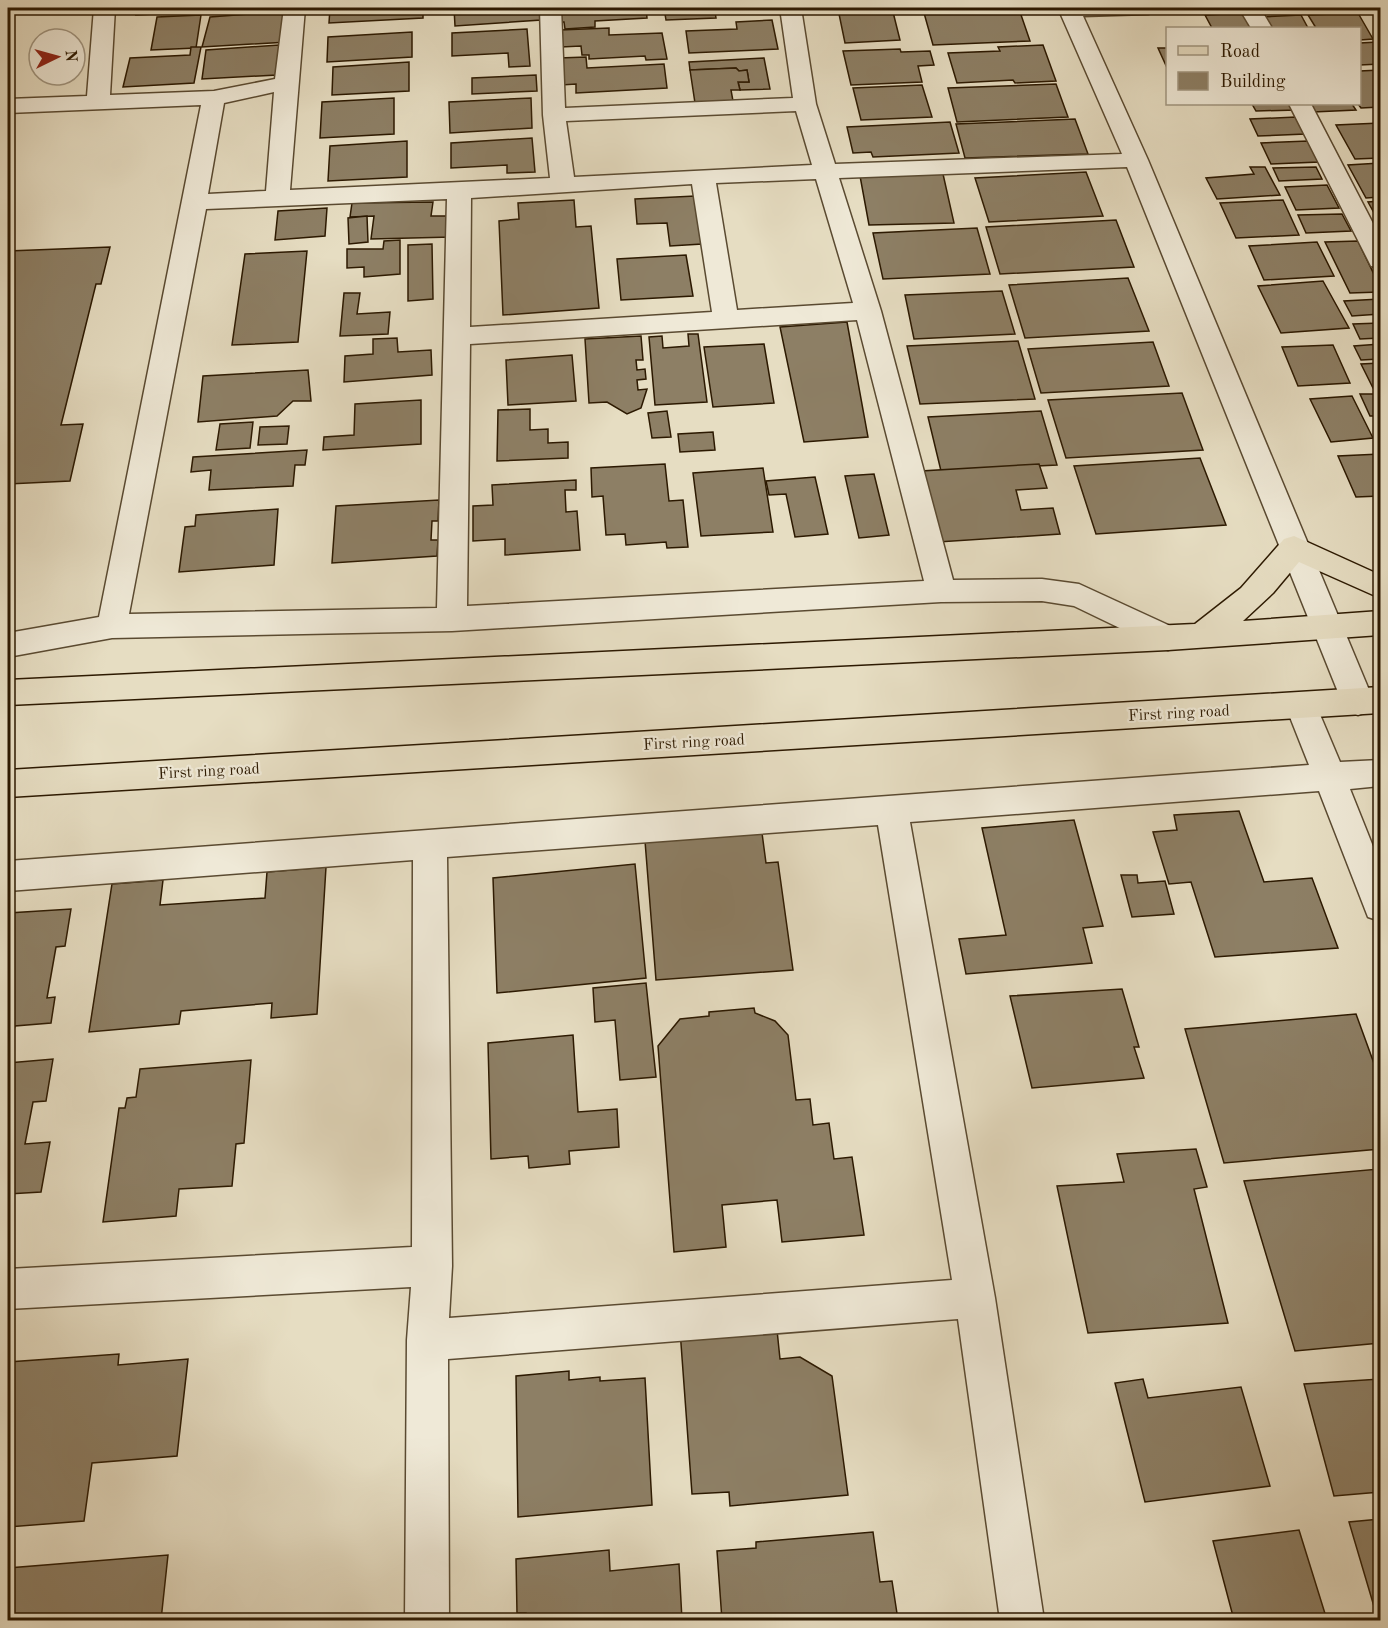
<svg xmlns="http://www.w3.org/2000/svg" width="1388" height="1628" font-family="'Old Standard TT',serif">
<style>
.building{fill:#8d7f65;stroke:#2c1901;stroke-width:1.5}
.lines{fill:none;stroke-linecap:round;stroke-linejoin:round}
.street-casing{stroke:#5a4a31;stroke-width:3}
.primary-casing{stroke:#2c1901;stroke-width:3}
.street{fill:#efe9d7;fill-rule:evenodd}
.primary{fill:#e6ddc2;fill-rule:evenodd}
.labels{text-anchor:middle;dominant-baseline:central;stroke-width:4.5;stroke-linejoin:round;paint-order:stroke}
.street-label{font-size:16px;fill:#2c1901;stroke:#efe9d7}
</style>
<rect width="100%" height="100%" fill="#e6ddc2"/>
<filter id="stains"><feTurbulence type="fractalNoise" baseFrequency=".00333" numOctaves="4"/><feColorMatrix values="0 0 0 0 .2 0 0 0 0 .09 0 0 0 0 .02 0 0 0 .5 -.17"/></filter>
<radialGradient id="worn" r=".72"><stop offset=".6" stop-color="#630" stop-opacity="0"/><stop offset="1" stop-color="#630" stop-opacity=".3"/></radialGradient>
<g class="building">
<polygon points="138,8 196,8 195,12 136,15"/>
<polygon points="330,8 423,8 423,18 329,23"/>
<polygon points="454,8 539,8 541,20 455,26"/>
<polygon points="556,8 646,8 647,18 595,21 595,27 565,29 564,22 558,22"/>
<polygon points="664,8 756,8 757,10 715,12 716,18 666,20"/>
<polygon points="1019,9 1030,41 933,45 924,13"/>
<polygon points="291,11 288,42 202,47 210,17"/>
<polygon points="893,12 900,40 845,43 839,14"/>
<polygon points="1243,13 1251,28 1212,28 1205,15"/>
<polygon points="1358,13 1373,39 1360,40 1360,28 1316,28 1308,15"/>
<polygon points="201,15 196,48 151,50 157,17"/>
<polygon points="1301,15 1308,28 1266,28 1260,17"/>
<polygon points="772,20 778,49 689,53 686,31 737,29 736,22"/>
<polygon points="609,28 609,35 662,33 667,59 646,60 645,56 589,59 589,55 582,55 581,46 561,47 560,30"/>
<polygon points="527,29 530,66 509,67 508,53 452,56 452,33"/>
<polygon points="412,32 412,57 327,62 328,37"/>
<polygon points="1378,42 1380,46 1380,64 1360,65 1360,43"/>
<polygon points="279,45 277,75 202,79 206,50"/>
<polygon points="1043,45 1056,81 1015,83 1013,80 957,83 948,53 1000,51 998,47"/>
<polygon points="191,47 201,47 194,83 123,87 130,58 190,55"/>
<polygon points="1158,48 1168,48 1168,70"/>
<polygon points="900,49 901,52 930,51 934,65 918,66 922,82 851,85 843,51"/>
<polygon points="586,57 587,68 664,64 667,88 576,93 576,84 561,85 559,58"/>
<polygon points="764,58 770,89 740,90 738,82 749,82 747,70 739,71 736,68 690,70 689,62"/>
<polygon points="409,62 409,91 332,95 333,67"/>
<polygon points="736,68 739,71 747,70 749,82 738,82 740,90 731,90 733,101 695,103 690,70"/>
<polygon points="1380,70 1380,107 1361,108 1358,104 1360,71"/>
<polygon points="536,75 537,91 472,94 472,78"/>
<polygon points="1056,84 1068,117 957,122 948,88"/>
<polygon points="922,85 932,117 861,120 853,88"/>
<polygon points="394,98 394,134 320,138 322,102"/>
<polygon points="531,98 532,128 450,133 449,102"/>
<polygon points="1252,104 1293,104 1296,110 1256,111"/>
<polygon points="1309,104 1352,104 1356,110 1313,112"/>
<polygon points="1296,117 1305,134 1258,136 1250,119"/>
<polygon points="1075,119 1088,154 965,158 956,124"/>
<polygon points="950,122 959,153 873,157 871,152 853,153 847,127"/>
<polygon points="1380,123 1380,158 1355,159 1336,125"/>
<polygon points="532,138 535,172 507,173 507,165 451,168 451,143"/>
<polygon points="407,141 407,177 328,181 330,146"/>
<polygon points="1308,141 1319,162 1271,164 1261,143"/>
<polygon points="1380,163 1380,197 1366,198 1348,165"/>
<polygon points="1250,167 1265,167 1280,195 1217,199 1206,178 1254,174"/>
<polygon points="1316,167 1322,179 1279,181 1273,168"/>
<polygon points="1086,172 1103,216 989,222 975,178"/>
<polygon points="943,174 954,223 869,225 860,176"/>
<polygon points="1327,185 1339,208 1296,210 1285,187"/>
<polygon points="695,196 702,244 670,246 667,223 637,224 635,199"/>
<polygon points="574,200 576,227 591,226 599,308 503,315 499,221 519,219 518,203"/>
<polygon points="1283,200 1299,235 1236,238 1220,203"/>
<polygon points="1380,201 1380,222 1379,222 1368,202"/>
<polygon points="433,202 431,216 454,216 452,237 371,239 374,216 350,217 352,203"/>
<polygon points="327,208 325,236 275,240 278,211"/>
<polygon points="1342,214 1351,231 1306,233 1298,215"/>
<polygon points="367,216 368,242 349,244 348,218"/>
<polygon points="1116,220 1134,267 1000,274 986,227"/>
<polygon points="977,228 990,274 883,279 873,233"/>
<polygon points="400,240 400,274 364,277 364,267 347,268 347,249 383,249 384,241"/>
<polygon points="1358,241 1380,287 1380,292 1350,293 1325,242"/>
<polygon points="1317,242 1334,276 1264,280 1249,246"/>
<polygon points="432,244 433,299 408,301 408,245"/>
<polygon points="110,247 101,284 96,284 61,425 83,424 70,481 8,484 8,251"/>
<polygon points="307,251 298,342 232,345 245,254"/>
<polygon points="686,255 693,296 621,300 617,259"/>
<polygon points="1128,278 1149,331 1025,338 1009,285"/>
<polygon points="1323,281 1349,328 1281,333 1258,286"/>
<polygon points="1002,291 1015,334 914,339 905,295"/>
<polygon points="344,293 360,293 357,314 390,312 388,334 340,336"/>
<polygon points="1380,299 1380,314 1352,316 1344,301"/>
<polygon points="847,322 868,437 804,442 780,327"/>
<polygon points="1380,323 1380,338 1360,339 1353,324"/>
<polygon points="688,334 698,334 707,402 655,405 649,337 662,336 663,348 689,346"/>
<polygon points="641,336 643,360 636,360 637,370 645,369 646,379 637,380 638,390 647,389 641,408 627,414 607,402 589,403 585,339"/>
<polygon points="397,338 398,352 431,350 432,375 344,382 345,356 373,354 373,339"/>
<polygon points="1018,341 1035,399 920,404 907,346"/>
<polygon points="1153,342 1169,386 1041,393 1028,349"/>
<polygon points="764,344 774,403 713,407 704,347"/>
<polygon points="1380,344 1380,359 1361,360 1354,346"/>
<polygon points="1333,345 1350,383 1298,386 1282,347"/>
<polygon points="572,355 576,401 508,405 506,360"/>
<polygon points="1380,363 1380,388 1373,388 1361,364"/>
<polygon points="308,370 311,401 293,401 277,416 198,422 203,376"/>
<polygon points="1182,393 1203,450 1066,458 1048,400"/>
<polygon points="1360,394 1380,394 1380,416 1370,416"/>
<polygon points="1352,396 1373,438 1331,442 1310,399"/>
<polygon points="421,400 421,444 323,450 324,437 354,435 355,404"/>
<polygon points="530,409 530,430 548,429 548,443 568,442 568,458 497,461 498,410"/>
<polygon points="667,411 671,437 652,438 648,413"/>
<polygon points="1041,411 1057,465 941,471 928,417"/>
<polygon points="253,422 250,448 216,450 220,424"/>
<polygon points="289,426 287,444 258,445 260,427"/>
<polygon points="713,432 715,450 680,452 678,434"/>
<polygon points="307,450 305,465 295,465 293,486 209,490 211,470 191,472 193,457"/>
<polygon points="1380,454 1380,496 1356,497 1338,456"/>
<polygon points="1200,458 1226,525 1096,534 1074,466"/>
<polygon points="665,464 669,501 683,500 688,547 667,548 666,542 626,545 625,534 606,535 603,496 592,497 591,468"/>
<polygon points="1039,464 1047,488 1016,490 1021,510 1053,508 1060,534 938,542 921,471"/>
<polygon points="763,468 773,532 701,536 693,473"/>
<polygon points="874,474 889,535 859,538 845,476"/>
<polygon points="815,477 828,534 795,537 786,494 769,495 766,481"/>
<polygon points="576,480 576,490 565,490 566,512 577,511 580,550 505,555 505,539 473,541 473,506 493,505 492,485"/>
<polygon points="439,500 438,521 432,521 431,540 438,540 437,556 332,563 336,506"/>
<polygon points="278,509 274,565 179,572 185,527 195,526 196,515"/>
<polygon points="1239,811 1264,882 1312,878 1338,948 1215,957 1191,882 1169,884 1153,832 1177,830 1174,815"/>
<polygon points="1074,820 1103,926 1083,928 1092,963 966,974 959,939 1006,935 982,828"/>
<polygon points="762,833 766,863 778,862 793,970 656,980 645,841"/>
<polygon points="635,864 646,978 497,993 493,878"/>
<polygon points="326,867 317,1014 271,1018 272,1003 181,1011 179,1024 89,1032 112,884 163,880 160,905 265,898 267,872"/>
<polygon points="1121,875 1137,875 1138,883 1165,881 1174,914 1132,917"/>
<polygon points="71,909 65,946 56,947 47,998 55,997 51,1023 15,1026 13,1033 8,1034 8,913"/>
<polygon points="646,983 656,1077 620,1080 615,1020 595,1022 593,988"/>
<polygon points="1122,989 1139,1047 1134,1047 1144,1078 1032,1088 1010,996"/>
<polygon points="754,1008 755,1013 775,1021 788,1035 796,1100 810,1099 813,1125 829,1123 834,1159 852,1157 864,1235 782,1242 777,1200 722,1205 726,1247 674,1252 658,1046 680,1019 709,1016 709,1012"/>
<polygon points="1356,1014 1380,1080 1380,1149 1224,1163 1185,1029"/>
<polygon points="573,1035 578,1112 617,1109 619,1147 569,1151 570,1164 529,1168 528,1156 491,1159 488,1043"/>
<polygon points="53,1059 46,1101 33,1102 25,1144 50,1142 41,1192 8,1194 8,1063"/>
<polygon points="251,1060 244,1143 236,1144 232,1186 179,1189 176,1216 103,1222 119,1108 125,1108 127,1098 136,1097 140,1069"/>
<polygon points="1196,1149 1207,1187 1194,1189 1228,1323 1088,1333 1057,1186 1124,1182 1117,1154"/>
<polygon points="1379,1169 1380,1343 1295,1351 1244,1181"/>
<polygon points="680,1330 777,1330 780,1359 800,1357 832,1376 848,1495 730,1506 729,1492 692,1494"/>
<polygon points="119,1354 118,1365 188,1359 177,1456 92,1463 84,1521 8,1527 8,1362"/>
<polygon points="569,1371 569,1380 600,1377 600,1381 645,1378 652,1505 518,1517 516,1376"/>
<polygon points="1143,1379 1148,1398 1241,1387 1270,1486 1145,1502 1115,1383"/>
<polygon points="1380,1379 1380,1492 1334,1496 1304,1384"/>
<polygon points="1380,1519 1380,1620 1378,1620 1349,1522"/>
<polygon points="1299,1530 1327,1620 1234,1620 1213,1541"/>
<polygon points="873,1532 880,1582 892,1581 898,1620 722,1620 717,1551 756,1548 756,1542"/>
<polygon points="609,1550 610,1571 679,1564 682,1620 527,1620 526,1613 517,1613 516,1559"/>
<polygon points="168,1555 161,1620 8,1620 8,1568"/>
</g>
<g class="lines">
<g class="street-casing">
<g id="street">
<path d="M94,8H115L110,95L214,91L275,79L284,8H305L290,190L550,178L543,115L540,8H561L565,108L793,98L780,8H801L816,104L835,164L1122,154L1058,8H1158L1155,12L1148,14L1083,16L1148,160L1374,702L1369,711L1358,715L1347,711L1342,702L1127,167L839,178L881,311L953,580L1042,579L1079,584L1179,630L1183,638L1179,646L1168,650L1157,646L1074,606L1042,601L941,602L452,631L112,638L8,657V633L99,617L201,105L8,113V99L87,96ZM274,92L266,191L208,194L224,103ZM796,111L812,165L574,177L566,121ZM816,179L853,303L737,310L716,183ZM692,184L712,312L470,327L471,198ZM447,199L437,608L129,614L206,209ZM857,320L924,581L467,606L470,344Z"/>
<polygon points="1239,8 1260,8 1272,28 1251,28"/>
<polygon points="1289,104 1311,104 1380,237 1380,268 1371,266 1368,260"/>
<path d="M1302,694L1313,698L1340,762L1380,760V786L1350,789L1380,864V921L1368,917L1319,791L910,822L995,1298L1044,1620H1000L958,1319L448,1359L449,1620H405L407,1340L411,1287L8,1309V1269L412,1247L413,860L8,891V861L1309,765L1286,707L1291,698ZM878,825L952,1280L449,1318L452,1266L447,857Z"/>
</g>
</g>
<g class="primary-casing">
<g id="primary">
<polygon points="1294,536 1380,575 1380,598 1299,562 1273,593 1243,621 1380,611 1380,635 1168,650 8,705 8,680 1195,624 1241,588 1284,539"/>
<polygon points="1380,687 1380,713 8,797 8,770"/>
</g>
</g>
<use href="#street" class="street"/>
<use href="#primary" class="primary"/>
</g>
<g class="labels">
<g class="street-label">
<text transform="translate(1179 714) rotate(-3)">First ring road</text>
<text transform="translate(694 743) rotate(-3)">First ring road</text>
<text transform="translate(209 772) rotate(-3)">First ring road</text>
</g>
</g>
<rect width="1388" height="1628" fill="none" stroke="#e6ddc2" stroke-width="30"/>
<rect x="9" y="9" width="1370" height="1610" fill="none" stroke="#2c1901" stroke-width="3"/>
<rect x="15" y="15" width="1358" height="1598" fill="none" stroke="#2c1901" stroke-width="1.5"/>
<rect x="1166" y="27" width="195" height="78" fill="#efe9d7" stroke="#a19681" stroke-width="1.5"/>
<rect x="1178" y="46" width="30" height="9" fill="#e6ddc2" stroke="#a19681" stroke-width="1.5"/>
<text x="1220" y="57" font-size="18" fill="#2c1901">Road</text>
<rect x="1178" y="72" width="30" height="18" fill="#8d7f65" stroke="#a19681" stroke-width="1.5"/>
<text x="1220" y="87" font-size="18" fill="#2c1901">Building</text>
<g transform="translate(57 57) rotate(85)"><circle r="28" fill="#efe9d7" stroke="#a19681" stroke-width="1.5"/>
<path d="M0-4.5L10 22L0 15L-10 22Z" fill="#8f2418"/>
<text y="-9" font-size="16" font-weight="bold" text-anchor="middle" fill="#2c1901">N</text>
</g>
<rect width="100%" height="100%" filter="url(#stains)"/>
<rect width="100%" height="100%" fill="url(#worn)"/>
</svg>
